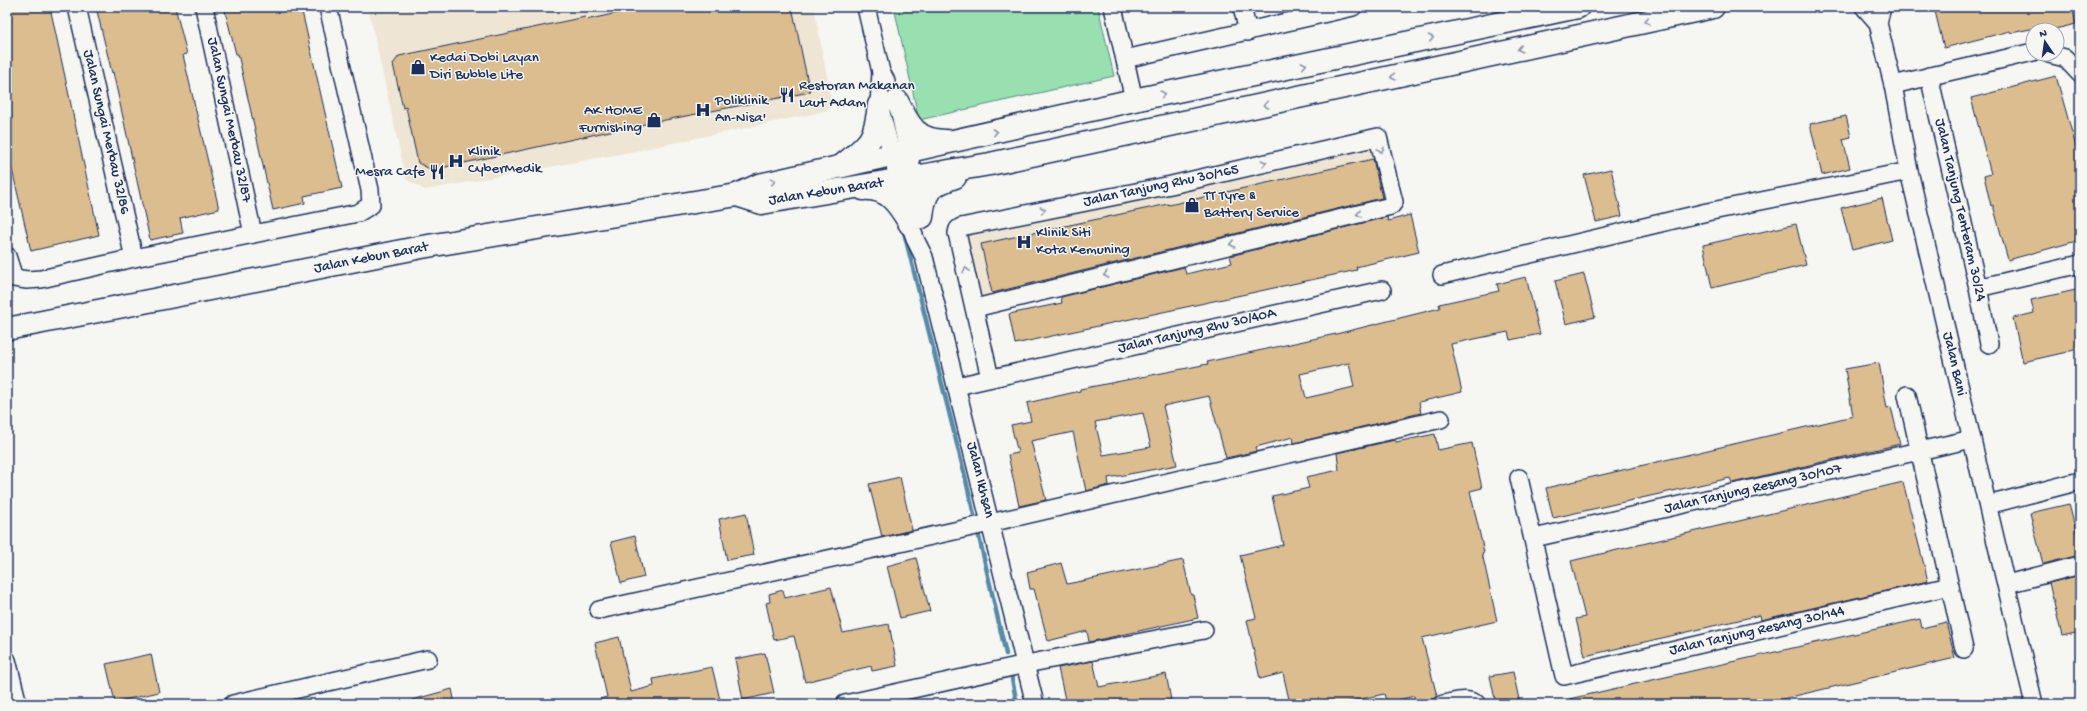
<svg xmlns="http://www.w3.org/2000/svg" width="2087" height="711" font-family="'Gochi Hand',sans-serif">
<style>
.built{fill:#eee5d4}
.green{fill:#98e0af;stroke:#5a8886}
.lines{fill:none;stroke-linecap:round;stroke-linejoin:round}
.stream{stroke:#548aa8;stroke-width:4.5}
.building{fill:#dcbd8f;stroke:#1b2f5e;fill-rule:evenodd}
.street-casing{stroke:#1b2f5e;stroke-width:20}
.secondary-casing{stroke:#1b2f5e;stroke-width:25}
.street{stroke:#f6f6f2;stroke-width:17}
.secondary{stroke:#f6f6f2;stroke-width:22}
.oneway{stroke:#8892a8}
.labels{text-anchor:middle;dominant-baseline:central;stroke-width:3;stroke-linejoin:round;paint-order:stroke}
.poi-label{font-size:15px;fill:#1b2f5e;stroke:#f6f6f2;text-anchor:start}
.street-label{font-size:15px;fill:#1b2f5e;stroke:#f6f6f2}
</style>
<rect width="100%" height="100%" fill="#f6f6f2"/>
<filter id="ink" filterUnits="userSpaceOnUse"><feTurbulence type="fractalNoise" baseFrequency=".025" numOctaves="2"/><feDisplacementMap in="SourceGraphic" scale="8" xChannelSelector="R" yChannelSelector="G"/><feConvolveMatrix kernelMatrix="1 2 1 2 8 2 1 2 1" color-interpolation-filters="sRGB"/></filter>
<g filter="url(#ink)">
<g class="built">
<polygon points="368,7 814,7 831,99 830,108 821,112 630,152 425,190 406,179"/>
<polygon points="1373,145 1387,202 980,301 964,232"/>
</g>
<polygon class="green" points="894,7 1098,7 1114,76 919,120"/>
<g class="lines">
<g class="stream">
<polyline points="903,228 965,476 1006,654"/>
<polyline points="1012,679 1017,704"/>
</g>
</g>
<g class="building">
<polygon points="7,7 50,7 99,235 31,251 7,148"/>
<polygon points="96,7 175,7 187,54 183,55 219,209 180,218 183,233 150,240 113,72 112,73"/>
<polygon points="224,7 301,7 342,188 304,196 305,203 273,210 238,54 236,54"/>
<polygon points="644,7 792,7 810,92 624,128 432,170 418,163 406,107 403,108 393,64 399,56 585,17 586,20"/>
<polygon points="1934,7 2072,7 2076,24 2051,30 2045,30 2045,26 2011,33 2010,31 1944,48"/>
<polygon points="2056,76 2080,161 2080,240 2008,260 1993,205 1991,206 1984,176 1991,174 1971,98"/>
<polygon points="1846,116 1851,137 1843,139 1850,168 1822,175 1810,124"/>
<polygon points="1373,159 1382,198 992,293 981,244 1168,204 1169,205"/>
<polygon points="1611,169 1622,216 1596,222 1584,175"/>
<polygon points="1882,198 1892,240 1852,250 1841,208"/>
<polygon points="1410,215 1419,252 1356,267 1357,270 1015,344 1009,314 1062,303 1061,297 1184,267 1186,274 1232,263 1230,256 1387,217 1388,221"/>
<polygon points="1796,224 1806,265 1712,288 1703,245"/>
<polygon points="1584,274 1595,317 1566,324 1555,281"/>
<path d="M1526,277L1540,334L1510,340L1508,332L1451,344L1462,392L1419,402L1421,413L1294,443L1293,437L1256,447L1257,451L1226,458L1209,396L1163,406L1177,465L1108,478L1109,485L1086,491L1073,432L1031,441L1046,500L1019,506L1008,455L1018,453L1011,425L1031,421L1027,403L1080,391V389L1208,364L1207,362L1336,334L1440,308L1439,304L1499,291L1497,284ZM1349,363L1354,387L1306,398L1300,374ZM1143,413L1151,447L1103,455L1095,422Z"/>
<polygon points="2080,289 2080,347 2067,351 2067,352 2023,362 2013,318 2034,313 2031,300"/>
<polygon points="1879,363 1887,408 1891,407 1900,444 1732,483 1730,478 1553,518 1546,488 1853,416 1845,369"/>
<polygon points="1435,434 1438,450 1472,443 1482,488 1470,491 1484,552 1482,553 1497,621 1422,638 1437,696 1435,698 1416,703 1414,696 1387,703 1384,694 1338,704 1290,704 1283,673 1260,679 1247,620 1256,618 1240,555 1283,545 1272,496 1309,488 1306,477 1339,470 1337,453 1395,440 1396,442"/>
<polygon points="900,477 912,530 882,537 869,484"/>
<polygon points="1903,482 1928,581 1761,620 1760,615 1585,656 1576,619 1585,617 1571,561"/>
<polygon points="2069,504 2080,547 2080,555 2043,564 2030,513"/>
<polygon points="746,513 754,555 727,560 719,519"/>
<polygon points="635,536 644,577 621,583 611,542"/>
<polygon points="916,558 930,611 900,618 887,566"/>
<polygon points="1183,560 1191,595 1193,595 1198,618 1089,642 1087,631 1048,641 1034,589 1030,589 1027,572 1061,563 1067,584"/>
<polygon points="2080,575 2080,632 2062,636 2049,583"/>
<polygon points="831,587 843,633 889,624 897,666 872,671 871,666 805,682 794,636 774,640 766,603 770,602 769,594 783,590 785,598"/>
<polygon points="1920,619 1922,628 1946,622 1955,658 1778,700 1778,699 1755,704 1570,704 1569,699"/>
<polygon points="619,637 631,692 654,686 653,679 712,667 721,704 601,704 600,699 607,697 595,643"/>
<polygon points="765,653 774,693 743,700 735,659"/>
<polygon points="151,654 159,692 115,702 106,664"/>
<polygon points="1093,661 1099,687 1166,674 1171,700 1151,704 1066,704 1058,668"/>
<polygon points="1513,672 1520,704 1496,704 1490,676"/>
<polygon points="452,689 455,704 412,704 412,700"/>
</g>
<g class="lines">
<g class="street-casing">
<g id="street">
<polyline points="77,7 134,258"/>
<polyline points="204,7 253,234"/>
<polyline points="866,7 881,72 886,81"/>
<polyline points="1113,7 1134,100"/>
<polyline points="1242,7 1248,32"/>
<polyline points="1864,7 1878,23"/>
<polyline points="1882,7 1878,23 1893,85 1909,171 2034,704"/>
<polyline points="2049,54 2065,58 2080,74"/>
<polyline points="1125,59 1353,7"/>
<polyline points="881,72 879,105 910,224 916,241 924,257 1035,704"/>
<polyline points="1929,76 1978,288 1989,344"/>
<polyline points="1893,85 2033,52"/>
<polyline points="900,114 921,211"/>
<polyline points="7,256 14,278 27,280 41,279 134,258 358,213 371,205 370,190 328,7"/>
<polyline points="1442,275 1707,212 1909,171"/>
<polyline points="1978,288 2080,264"/>
<polyline points="975,308 1391,206 1394,202 1378,137 1171,185 961,227 958,229 957,233 990,378"/>
<polyline points="957,386 1382,290"/>
<polyline points="1907,395 1964,649"/>
<polyline points="1519,478 1564,676 1950,586"/>
<polyline points="1988,505 2080,481"/>
<polyline points="1534,538 1972,439"/>
<polyline points="2007,584 2080,565"/>
<polyline points="599,610 990,523 1441,419"/>
<polyline points="7,660 18,704"/>
<polyline points="233,704 428,659"/>
<polyline points="845,704 1026,664 1204,630"/>
<path d="M1443,704C1455,702 1466,697 1477,704"/>
</g>
</g>
<g class="secondary-casing">
<g id="secondary">
<path d="M897,101C909,125 916,141 946,141"/>
<path d="M844,164C870,143 875,140 879,105"/>
<path d="M863,189C888,187 899,205 910,224"/>
<polyline points="737,195 762,203 990,164 1713,7"/>
<path d="M922,217C925,189 930,186 955,177"/>
<polyline points="7,329 422,247 737,195 759,185 1134,100 1578,7"/>
</g>
</g>
<use href="#street" class="street"/>
<use href="#secondary" class="secondary"/>
</g>
<defs><path id="oneway-chevron" d="M-2-3.5L2.5 0L-2 3.5" fill="none" stroke-width="1.6" stroke-linecap="round" stroke-linejoin="round"/></defs>
<g class="oneway">
<use href="#oneway-chevron" transform="translate(1647 21) rotate(168)"/>
<use href="#oneway-chevron" transform="translate(1431 38) rotate(-12)"/>
<use href="#oneway-chevron" transform="translate(1520 49) rotate(168)"/>
<use href="#oneway-chevron" transform="translate(1304 65) rotate(-12)"/>
<use href="#oneway-chevron" transform="translate(1393 77) rotate(168)"/>
<use href="#oneway-chevron" transform="translate(1163 94) rotate(-12)"/>
<use href="#oneway-chevron" transform="translate(1266 105) rotate(168)"/>
<use href="#oneway-chevron" transform="translate(995 132) rotate(-13)"/>
<use href="#oneway-chevron" transform="translate(1381 150) rotate(76)"/>
<use href="#oneway-chevron" transform="translate(1264 163) rotate(-13)"/>
<use href="#oneway-chevron" transform="translate(773 181) rotate(-13)"/>
<use href="#oneway-chevron" transform="translate(1043 210) rotate(-11)"/>
<use href="#oneway-chevron" transform="translate(1359 214) rotate(167)"/>
<use href="#oneway-chevron" transform="translate(1232 244) rotate(167)"/>
<use href="#oneway-chevron" transform="translate(966 270) rotate(-103)"/>
<use href="#oneway-chevron" transform="translate(1106 275) rotate(166)"/>
</g>
</g>
<defs>
<g id="shop-bare" transform="scale(1.2)"><path d="M-5-2.5h2.3a2.7 3.5 0 0 1 5.4 0H5L5.5 6h-11ZM-1.5-2.5h3a1.5 2.3 0 0 0-3 0Z" fill="#1b2f5e" stroke="#f6f6f2" stroke-width="2.5" paint-order="stroke"/></g>
<g id="restaurant-bare" transform="scale(1.2)"><path d="M-5-6h1v4h1v-4h1v4h1v-4h1v5L-1.5 .5V6h-2V.5L-5-1ZM5-6V6H3V1.5H1.5Q1.5-4 5-6Z" fill="#1b2f5e" stroke="#f6f6f2" stroke-width="2.5" paint-order="stroke"/></g>
<g id="hospital-bare" transform="scale(1.2)"><path d="M-5-5h3v3.5h4V-5h3V5h-3V1.5h-4V5h-3Z" fill="#1b2f5e" stroke="#f6f6f2" stroke-width="2.5" paint-order="stroke"/></g>
</defs>
<g fill-rule="evenodd">
<use href="#shop-bare" x="418" y="67"/>
<use href="#restaurant-bare" x="787" y="95"/>
<use href="#hospital-bare" x="703" y="110"/>
<use href="#shop-bare" x="654" y="120"/>
<use href="#hospital-bare" x="456" y="161"/>
<use href="#restaurant-bare" x="437" y="172"/>
<use href="#shop-bare" x="1192" y="205"/>
<use href="#hospital-bare" x="1024" y="242"/>
</g>
<g class="labels">
<g class="poi-label">
<text x="430" y="58">Kedai Dobi Layan<tspan x="430" dy="17">Diri Bubble Lite</tspan></text>
<text x="799" y="86">Restoran Makanan<tspan x="799" dy="17">Laut Adam</tspan></text>
<text x="715" y="101">Poliklinik<tspan x="715" dy="17">An-Nisa'</tspan></text>
<text x="642" y="111" text-anchor="end">AK HOME<tspan x="642" dy="17">Furnishing</tspan></text>
<text x="468" y="152">Klinik<tspan x="468" dy="17">CyberMedik</tspan></text>
<text x="425" y="172" text-anchor="end">Mesra Cafe</text>
<text x="1204" y="196">TT Tyre &amp;<tspan x="1204" dy="17">Battery Service</tspan></text>
<text x="1036" y="233">Klinik Siti<tspan x="1036" dy="17">Kota Kemuning</tspan></text>
</g>
<g class="street-label">
<text transform="translate(229 120) rotate(78)">Jalan Sungai Merbau 32/87</text>
<text transform="translate(106 132) rotate(77)">Jalan Sungai Merbau 32/86</text>
<text transform="translate(1161 186) rotate(-12)">Jalan Tanjung Rhu 30/165</text>
<text transform="translate(826 192) rotate(-9)">Jalan Kebun Barat</text>
<text transform="translate(1960 210) rotate(77)">Jalan Tanjung Tenteram 30/24</text>
<text transform="translate(371 258) rotate(-11)">Jalan Kebun Barat</text>
<text transform="translate(1197 331) rotate(-13)">Jalan Tanjung Rhu 30/40A</text>
<text transform="translate(1954 364) rotate(77)">Jalan Bani</text>
<text transform="translate(980 480) rotate(76)">Jalan Ikhsan</text>
<text transform="translate(1753 489) rotate(-13)">Jalan Tanjung Resang 30/107</text>
<text transform="translate(1757 631) rotate(-13)">Jalan Tanjung Resang 30/144</text>
</g>
</g>
<rect width="2087" height="711" fill="none" stroke="#f6f6f2" stroke-width="24"/>
<rect x="12" y="12" width="2063" height="687" fill="none" stroke="#1b2f5e" stroke-width="1.5" filter="url(#ink)"/>
<g transform="translate(2045 42) rotate(347)"><circle r="19" fill="#f6f6f2" stroke="#9ea6b7"/>
<path d="M0-3L7 15L0 10L-7 15Z" fill="#1b2f5e"/>
<text y="-6" font-size="11" font-weight="bold" text-anchor="middle" fill="#1b2f5e">N</text>
</g>
</svg>
